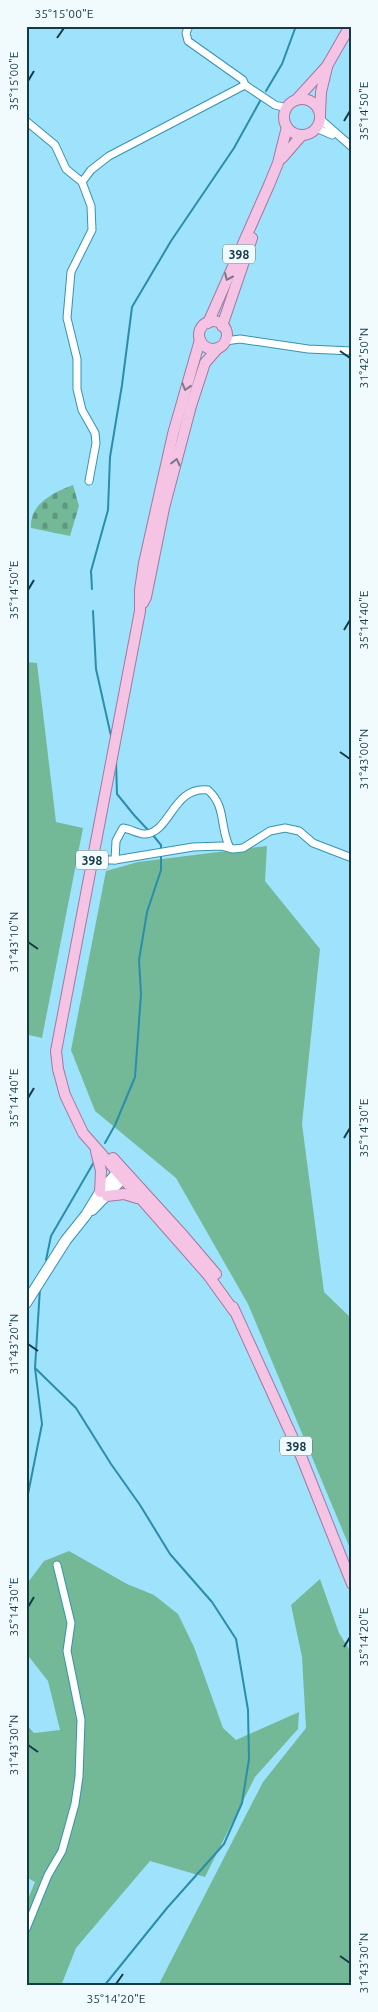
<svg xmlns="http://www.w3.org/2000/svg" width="378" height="2012" font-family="Ubuntu,sans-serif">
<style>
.green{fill:#74b997}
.cemetery{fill:url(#cemetery-stones)}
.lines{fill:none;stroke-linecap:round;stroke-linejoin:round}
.stream{stroke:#2a8eaa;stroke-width:2}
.street-casing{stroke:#3693af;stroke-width:9}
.secondary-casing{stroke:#3693af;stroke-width:12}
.primary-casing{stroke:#a279a0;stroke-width:12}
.street{stroke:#fff;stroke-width:7}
.secondary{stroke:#fff;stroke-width:10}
.primary{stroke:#f5c3e3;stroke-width:10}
.oneway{stroke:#79788d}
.ticks{fill:none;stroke:#143a46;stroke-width:2}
.labels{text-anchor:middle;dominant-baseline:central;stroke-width:5;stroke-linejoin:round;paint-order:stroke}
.shield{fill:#f1fafd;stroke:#56747d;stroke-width:1}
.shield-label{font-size:12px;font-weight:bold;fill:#143a46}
.neatline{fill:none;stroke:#143a46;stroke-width:2}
.ticks-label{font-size:12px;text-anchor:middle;fill:#143a46}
</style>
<defs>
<pattern id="cemetery-stones" width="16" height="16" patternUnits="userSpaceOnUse" patternTransform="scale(1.25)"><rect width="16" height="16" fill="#74b997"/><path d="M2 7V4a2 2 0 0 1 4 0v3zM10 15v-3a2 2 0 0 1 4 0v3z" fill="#5e977d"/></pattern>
</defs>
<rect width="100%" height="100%" fill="#9ee3fb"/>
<g class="green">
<polygon points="26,662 37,663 56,822 83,828 42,1038 29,1035 26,1028"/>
<polygon points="267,846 265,881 320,949 302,1124 324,1292 352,1319 352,1553 248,1304 176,1178 95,1111 71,1050 106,871 138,862"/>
<polygon points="69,1551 127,1584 154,1595 178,1614 194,1647 223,1728 236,1740 299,1712 298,1729 255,1777 205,1877 150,1861 76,1948 61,1986 26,1986 26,1904 35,1882 26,1877 26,1724 34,1733 60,1730 48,1681 26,1653 26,1585 44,1561"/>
<polygon points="320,1579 339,1633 352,1654 352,1986 158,1986 263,1782 306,1728 302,1657 291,1605"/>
</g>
<path class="cemetery" d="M73,485L79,506L70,536L31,528C29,504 54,492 73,485Z"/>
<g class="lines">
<g class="stream">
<polyline points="266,91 282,64 296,26"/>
<polyline points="92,589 91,571 108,510 110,457 122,385 132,307 171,241 234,148 260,101"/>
<polyline points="93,611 96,669 111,736"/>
<polyline points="116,761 117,794 134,815 148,830"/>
<polyline points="152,834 161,845 161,851"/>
<polyline points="105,1143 115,1125 135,1077 141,994 139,960 147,912 161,870 161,855"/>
<polyline points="46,1260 51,1236 94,1162"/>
<polyline points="35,1368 76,1408 111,1464 140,1505 170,1554 212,1602 236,1639 248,1710 249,1759 242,1803 224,1844 167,1908 104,1986"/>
<polyline points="26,1504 42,1424 35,1368 40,1288"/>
</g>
<g class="street-casing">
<g id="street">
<polyline points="189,26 186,33 188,41 243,80 245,85"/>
<polyline points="320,119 352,147"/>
<polyline points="26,121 55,145 66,169 82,182 91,170 109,156 245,85 275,105 287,108"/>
<polyline points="316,128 332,135"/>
<polyline points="82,182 91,206 92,230 71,272 67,318 77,359 77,389 82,410 95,433 96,443 89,481"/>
<polyline points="225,341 240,339 308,349 352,351"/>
<polyline points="93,854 108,860 115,860 193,847 222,846 233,849 243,848 270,831 285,828 299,831 313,843 352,858"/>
<path d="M115,860L116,841L123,828C131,829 140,835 146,834C171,831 173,786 208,790C227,807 219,827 230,848"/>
<polyline points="26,1929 48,1875 62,1851 75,1804 79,1777 81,1720 67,1651 71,1623 57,1565"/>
</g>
</g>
<g class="secondary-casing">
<g id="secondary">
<polyline points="92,1210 122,1179"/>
<polyline points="26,1303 66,1240 86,1215 100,1192 117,1173"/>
</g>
</g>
<g class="primary-casing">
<g id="primary">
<circle cx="302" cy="117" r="18"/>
<polyline points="296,100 327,66 350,26"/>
<polyline points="320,114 321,92 327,67"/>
<polyline points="282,158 302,135"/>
<circle cx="213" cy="335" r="14"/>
<polyline points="208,323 269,185 278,163 287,127"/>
<polyline points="222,326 252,238"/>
<polyline points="200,340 173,434 144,563 140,590 140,611 56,1051 58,1069 65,1095 83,1133 208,1275 234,1311"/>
<polyline points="143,603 146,597 164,508 191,406 205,363 218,348"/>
<polyline points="96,1151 101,1171 100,1192"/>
<polyline points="113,1158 182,1234 216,1274"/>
<polyline points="107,1196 124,1194 137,1198"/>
<polyline points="233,1307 301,1456 352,1584"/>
</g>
</g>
<use href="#street" class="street"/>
<use href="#secondary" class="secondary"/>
<use href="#primary" class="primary"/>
</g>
<defs><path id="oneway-chevron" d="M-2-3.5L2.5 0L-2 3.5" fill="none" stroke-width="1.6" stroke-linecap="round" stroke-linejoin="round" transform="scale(1.25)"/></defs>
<g class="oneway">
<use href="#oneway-chevron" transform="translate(228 277) rotate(114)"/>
<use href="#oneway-chevron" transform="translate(186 387) rotate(107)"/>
<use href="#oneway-chevron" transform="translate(176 462) rotate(-76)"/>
</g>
<path class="ticks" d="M57,38L64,28M28,81L34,71M344,121L350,111M340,351L350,358M28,590L34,580M344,630L350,620M340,752L350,759M28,942L38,949M28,1098L34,1088M344,1138L350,1128M28,1344L38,1351M28,1607L34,1597M344,1647L350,1637M28,1745L38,1752M340,1956L350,1963M116,1984L123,1974"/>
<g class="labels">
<g class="shield">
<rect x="223" y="244.5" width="32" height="19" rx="4"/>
<rect x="76" y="850.5" width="32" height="19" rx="4"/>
<rect x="280" y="1436.5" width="32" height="19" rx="4"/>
</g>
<g class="shield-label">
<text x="239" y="254">398</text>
<text x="92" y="860">398</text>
<text x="296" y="1446">398</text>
</g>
</g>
<rect width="378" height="2012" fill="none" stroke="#f1fafd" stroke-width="55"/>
<rect x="28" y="28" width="322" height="1956" class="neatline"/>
<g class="ticks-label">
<text x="64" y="18">35°15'00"E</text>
<text transform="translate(14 81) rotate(-90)" y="4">35°15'00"E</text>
<text transform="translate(364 111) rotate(-90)" y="4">35°14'50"E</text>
<text transform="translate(364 358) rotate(-90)" y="4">31°42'50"N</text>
<text transform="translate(14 590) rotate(-90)" y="4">35°14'50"E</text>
<text transform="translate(364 620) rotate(-90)" y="4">35°14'40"E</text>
<text transform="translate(364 759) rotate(-90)" y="4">31°43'00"N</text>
<text transform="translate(14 942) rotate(-90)" y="4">31°43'10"N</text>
<text transform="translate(14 1098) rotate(-90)" y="4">35°14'40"E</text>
<text transform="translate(364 1128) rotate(-90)" y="4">35°14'30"E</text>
<text transform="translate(14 1344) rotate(-90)" y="4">31°43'20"N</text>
<text transform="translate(14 1607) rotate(-90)" y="4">35°14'30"E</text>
<text transform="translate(364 1637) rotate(-90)" y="4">35°14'20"E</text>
<text transform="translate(14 1745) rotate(-90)" y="4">31°43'30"N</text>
<text transform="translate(364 1963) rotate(-90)" y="4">31°43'30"N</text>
<text x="116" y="2003">35°14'20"E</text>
</g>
</svg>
